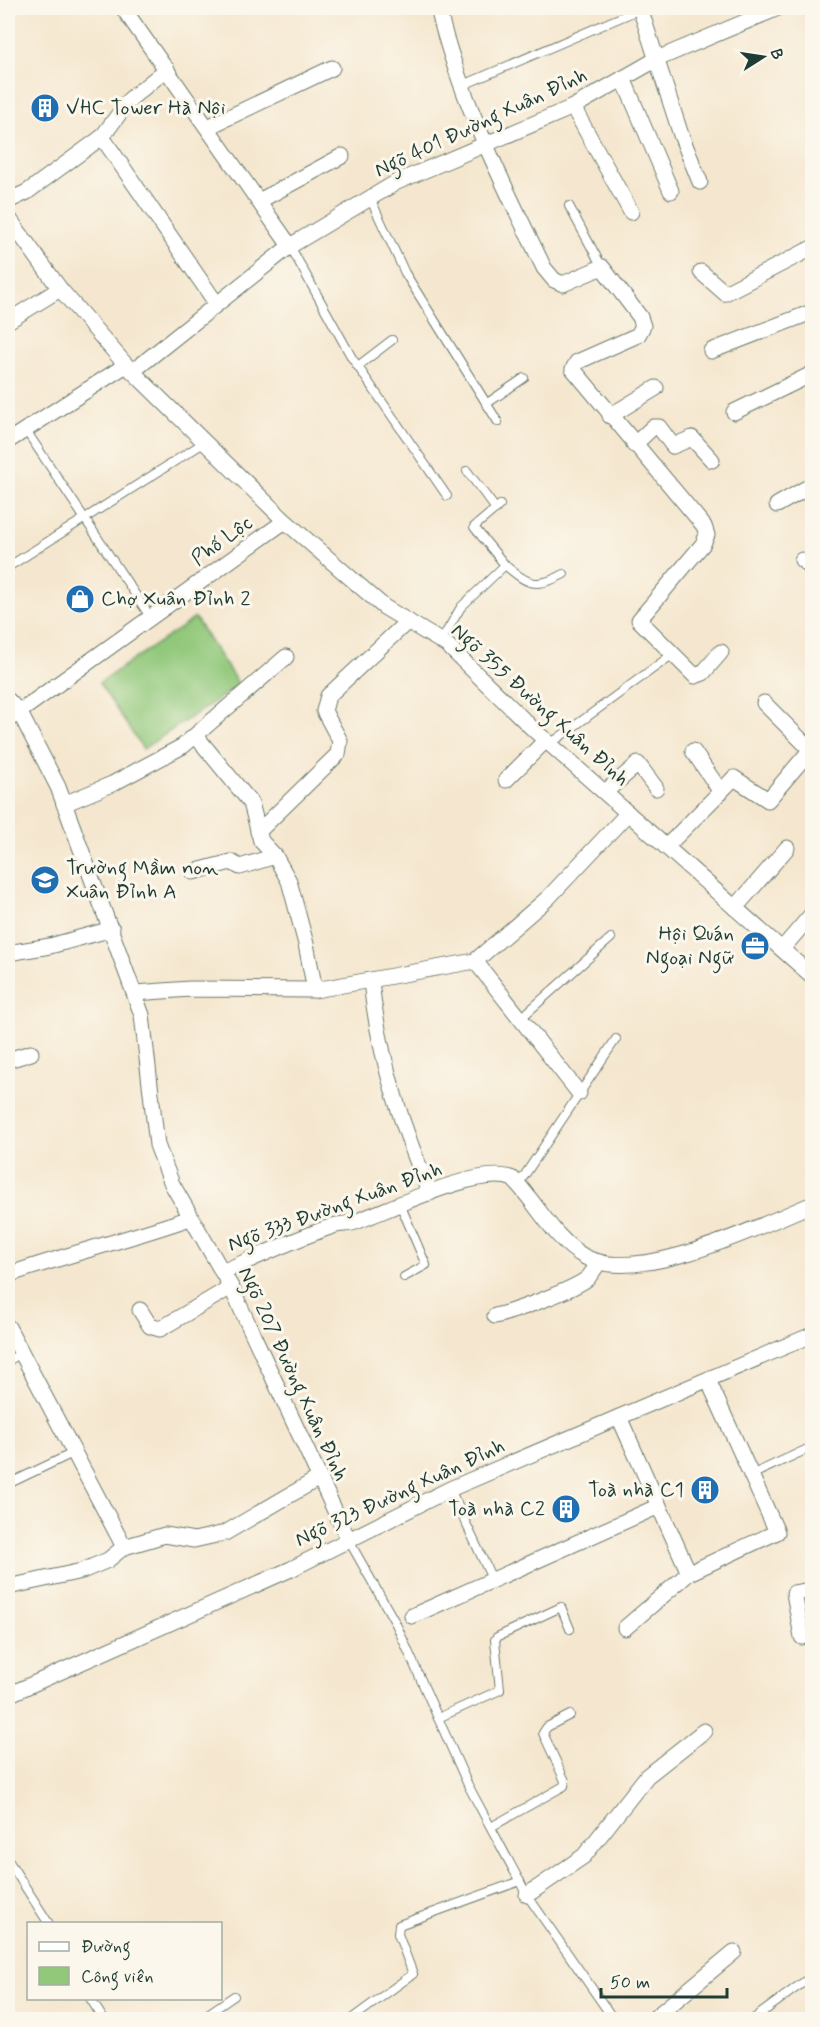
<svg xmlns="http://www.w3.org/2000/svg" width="820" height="2027" font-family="Mynerve,sans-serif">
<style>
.green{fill:#91c87a;stroke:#588257;stroke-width:1.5}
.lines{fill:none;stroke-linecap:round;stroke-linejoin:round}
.lane-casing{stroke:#6a786a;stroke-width:10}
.street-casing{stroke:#6a786a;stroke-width:17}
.lane{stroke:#fff;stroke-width:8}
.street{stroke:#fff;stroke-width:15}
.labels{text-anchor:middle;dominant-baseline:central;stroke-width:6;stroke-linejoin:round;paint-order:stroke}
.poi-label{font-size:21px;fill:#1f3d34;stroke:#fbf7ec;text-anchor:start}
.street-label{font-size:21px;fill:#1f3d34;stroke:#fbf7ec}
</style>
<rect width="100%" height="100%" fill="#fbf7ec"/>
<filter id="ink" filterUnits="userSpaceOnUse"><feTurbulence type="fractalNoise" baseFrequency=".0167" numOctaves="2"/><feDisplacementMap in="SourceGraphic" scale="12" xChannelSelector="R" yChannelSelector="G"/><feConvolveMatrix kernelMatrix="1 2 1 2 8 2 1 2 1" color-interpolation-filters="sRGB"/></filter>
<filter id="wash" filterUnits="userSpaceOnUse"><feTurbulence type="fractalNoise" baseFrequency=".008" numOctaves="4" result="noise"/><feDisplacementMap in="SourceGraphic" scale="24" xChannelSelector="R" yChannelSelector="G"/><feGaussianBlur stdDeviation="1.35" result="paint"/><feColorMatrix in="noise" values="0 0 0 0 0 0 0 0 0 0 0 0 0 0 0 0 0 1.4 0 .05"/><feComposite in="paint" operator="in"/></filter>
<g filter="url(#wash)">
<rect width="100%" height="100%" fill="#f5e7cf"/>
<polygon class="green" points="195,618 239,685 143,749 99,683"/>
</g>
<g filter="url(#ink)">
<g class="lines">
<g class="lane-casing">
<g id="lane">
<polyline points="808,8 812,21"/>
<polyline points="461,86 640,9"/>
<polyline points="370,198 405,273 498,422"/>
<polyline points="569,206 602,267"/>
<polyline points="290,246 352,358 447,496"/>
<polyline points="358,366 392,340"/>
<polyline points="486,404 524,378"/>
<polyline points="25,429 151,618"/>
<polyline points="467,471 496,509"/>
<polyline points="500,505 474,527 505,565"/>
<polyline points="8,567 205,442"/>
<path d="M441,641L461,607L505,565C528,585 537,589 564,574"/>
<polyline points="550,744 673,654"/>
<polyline points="520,1019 611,938"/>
<polyline points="518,1185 616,1039"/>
<polyline points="400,1204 426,1265 404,1277"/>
<polyline points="8,1361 21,1353"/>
<polyline points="751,1475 812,1447"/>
<polyline points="8,1484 73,1453"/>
<polyline points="450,1489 492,1579"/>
<polyline points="348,1539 396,1624 468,1785 527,1895 614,2020"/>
<polyline points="438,1718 500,1690 495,1640 497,1637 561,1607 570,1629"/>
<polyline points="491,1827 564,1786 565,1781 543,1733 547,1727 570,1715"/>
<polyline points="8,1860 49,1924"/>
<polyline points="90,1998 104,2020"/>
<polyline points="199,2020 234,1996"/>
<polyline points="350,2020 413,1974 398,1934 399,1925 520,1881"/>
<polyline points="752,2020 812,1976"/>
</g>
</g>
<g class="street-casing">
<g id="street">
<polyline points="123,8 290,246"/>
<path d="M438,8C460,100 503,183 544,268L554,280L563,284L602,267L640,317L643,326L638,335L577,362L573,369L704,526L707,535L703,544L639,620L695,676L703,673L721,652"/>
<polyline points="640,8 681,135 700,182"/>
<polyline points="623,78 671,191"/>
<polyline points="573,107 631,212"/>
<polyline points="208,127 332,68"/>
<polyline points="102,137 216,303"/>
<polyline points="8,201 27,192 102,137 130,99 167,69"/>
<polyline points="259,201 342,156"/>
<polyline points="8,217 60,289 126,365"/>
<polyline points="701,272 725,293 812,248"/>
<polyline points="8,321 60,289"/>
<polyline points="711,351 812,312"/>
<polyline points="133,371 290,246 397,182 573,107 657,59 778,8"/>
<polyline points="734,412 812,374"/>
<polyline points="610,416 656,388"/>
<polyline points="8,441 126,365 285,521 384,607 447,645 534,730 812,976"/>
<polyline points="634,445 653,427 659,427 673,446 692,438 712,460"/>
<polyline points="777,505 812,485"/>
<polyline points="802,560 812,568"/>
<polyline points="8,700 20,713 58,787 142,1015 157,1145 172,1184 231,1287 348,1539"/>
<polyline points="764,703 811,750"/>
<polyline points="8,720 285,521"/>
<polyline points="196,736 251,803 261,841 275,856 289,881 306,944 315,990"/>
<polyline points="693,751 721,792"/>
<polyline points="506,780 546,740"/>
<polyline points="605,792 638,764 656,788"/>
<polyline points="64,804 112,784 183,746 286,657"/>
<polyline points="258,832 338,754 340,741 324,711 328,696 408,621"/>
<polyline points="666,847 734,778 768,800 812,748"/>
<polyline points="193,872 231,862 240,867 275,856"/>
<polyline points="735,908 787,848"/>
<polyline points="782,949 812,914"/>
<polyline points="8,953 50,946 112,929"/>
<polyline points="475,961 579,1093"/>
<path d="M371,981C378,1055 401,1125 430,1193"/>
<polyline points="135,993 190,989 315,990 475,961 548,898 628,813"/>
<polyline points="8,1060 31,1053"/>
<path d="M222,1272C259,1256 295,1239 333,1226C340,1223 348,1225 355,1222C389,1210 481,1164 513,1179C537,1203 554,1240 585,1257C638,1285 755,1228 808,1206L812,1207"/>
<path d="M8,1275C68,1254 130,1239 190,1218"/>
<polyline points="140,1310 150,1326 160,1329 231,1287"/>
<path d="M495,1316C513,1312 575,1289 588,1278C592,1273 596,1267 599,1262"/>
<polyline points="8,1327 124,1547"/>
<polyline points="619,1417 689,1573"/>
<polyline points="8,1587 82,1571 108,1560 124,1547 165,1535 194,1540 225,1533 319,1478"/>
<polyline points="412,1616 659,1506"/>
<polyline points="625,1628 689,1573 777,1532 708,1380"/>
<polyline points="802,1637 794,1593 812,1590"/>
<polyline points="8,1695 291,1569 450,1489 812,1335"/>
<polyline points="527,1895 584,1856 647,1776 704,1731"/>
<polyline points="652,2020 734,1952"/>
</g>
</g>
<use href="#lane" class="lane"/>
<use href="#street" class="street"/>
</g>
</g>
<defs>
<g id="building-disc" transform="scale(1.5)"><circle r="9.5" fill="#1f6fb2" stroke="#fbf7ec"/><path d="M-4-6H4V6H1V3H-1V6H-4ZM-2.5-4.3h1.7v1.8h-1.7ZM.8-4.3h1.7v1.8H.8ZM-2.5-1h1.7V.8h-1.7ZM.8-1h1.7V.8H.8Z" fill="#fff"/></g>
<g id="shop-disc" transform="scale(1.5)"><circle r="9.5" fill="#1f6fb2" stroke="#fbf7ec"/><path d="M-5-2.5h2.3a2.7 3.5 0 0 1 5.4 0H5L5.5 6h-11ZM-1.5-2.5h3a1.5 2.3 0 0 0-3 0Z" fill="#fff"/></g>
<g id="school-disc" transform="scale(1.5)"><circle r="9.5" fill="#1f6fb2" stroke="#fbf7ec"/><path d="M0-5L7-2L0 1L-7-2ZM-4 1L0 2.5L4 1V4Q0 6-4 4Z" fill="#fff"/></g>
<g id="office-disc" transform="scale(1.5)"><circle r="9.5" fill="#1f6fb2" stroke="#fbf7ec"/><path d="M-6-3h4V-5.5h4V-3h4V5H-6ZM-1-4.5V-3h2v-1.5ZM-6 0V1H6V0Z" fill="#fff"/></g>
</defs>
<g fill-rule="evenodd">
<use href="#building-disc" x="45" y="108"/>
<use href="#shop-disc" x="80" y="599"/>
<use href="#school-disc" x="45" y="880"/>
<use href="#office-disc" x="755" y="946"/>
<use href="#building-disc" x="705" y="1490"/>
<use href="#building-disc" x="566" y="1509"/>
</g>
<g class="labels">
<g class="poi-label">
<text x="66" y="108">VHC Tower Hà Nội</text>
<text x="101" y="599">Chợ Xuân Đỉnh 2</text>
<text x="66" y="868">Trường Mầm non<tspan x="66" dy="24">Xuân Đỉnh A</tspan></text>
<text x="734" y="934" text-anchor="end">Hội Quán<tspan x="734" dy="24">Ngoại Ngữ</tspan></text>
<text x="684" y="1490" text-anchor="end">Toà nhà C1</text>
<text x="545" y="1509" text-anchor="end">Toà nhà C2</text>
</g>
<g class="street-label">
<text transform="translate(481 123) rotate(-25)">Ngõ 401 Đường Xuân Đỉnh</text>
<text transform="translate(222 541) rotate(-36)">Phố Lộc</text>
<text transform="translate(540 705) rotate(42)">Ngõ 355 Đường Xuân Đỉnh</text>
<text transform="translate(335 1207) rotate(-20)">Ngõ 333 Đường Xuân Đỉnh</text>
<text transform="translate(293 1374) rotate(65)">Ngõ 207 Đường Xuân Đỉnh</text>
<text transform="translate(400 1493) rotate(-25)">Ngõ 323 Đường Xuân Đỉnh</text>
</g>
</g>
<rect width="820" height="2027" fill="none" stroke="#fbf7ec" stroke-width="30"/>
<rect x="27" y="1922" width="195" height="78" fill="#fbf7ec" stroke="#a3ada2" stroke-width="1.5"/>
<rect x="39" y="1942" width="30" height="9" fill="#ffffff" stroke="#a3ada2" stroke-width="1.5"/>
<text x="81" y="1952" font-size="18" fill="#1f3d34">Đường</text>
<rect x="39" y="1967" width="30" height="18" fill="#91c87a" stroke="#a3ada2" stroke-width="1.5"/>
<text x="81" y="1982" font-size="18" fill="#1f3d34">Công viên</text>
<g transform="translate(763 57) rotate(78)" stroke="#fbf7ec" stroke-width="4.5" paint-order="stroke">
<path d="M0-4.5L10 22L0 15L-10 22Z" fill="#1f3d34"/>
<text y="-9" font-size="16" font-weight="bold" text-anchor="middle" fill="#1f3d34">B</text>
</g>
<path d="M601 1988v9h126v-9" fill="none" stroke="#1f3d34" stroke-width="3"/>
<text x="610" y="1988" font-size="18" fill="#1f3d34" stroke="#fbf7ec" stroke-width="4.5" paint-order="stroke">50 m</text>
</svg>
